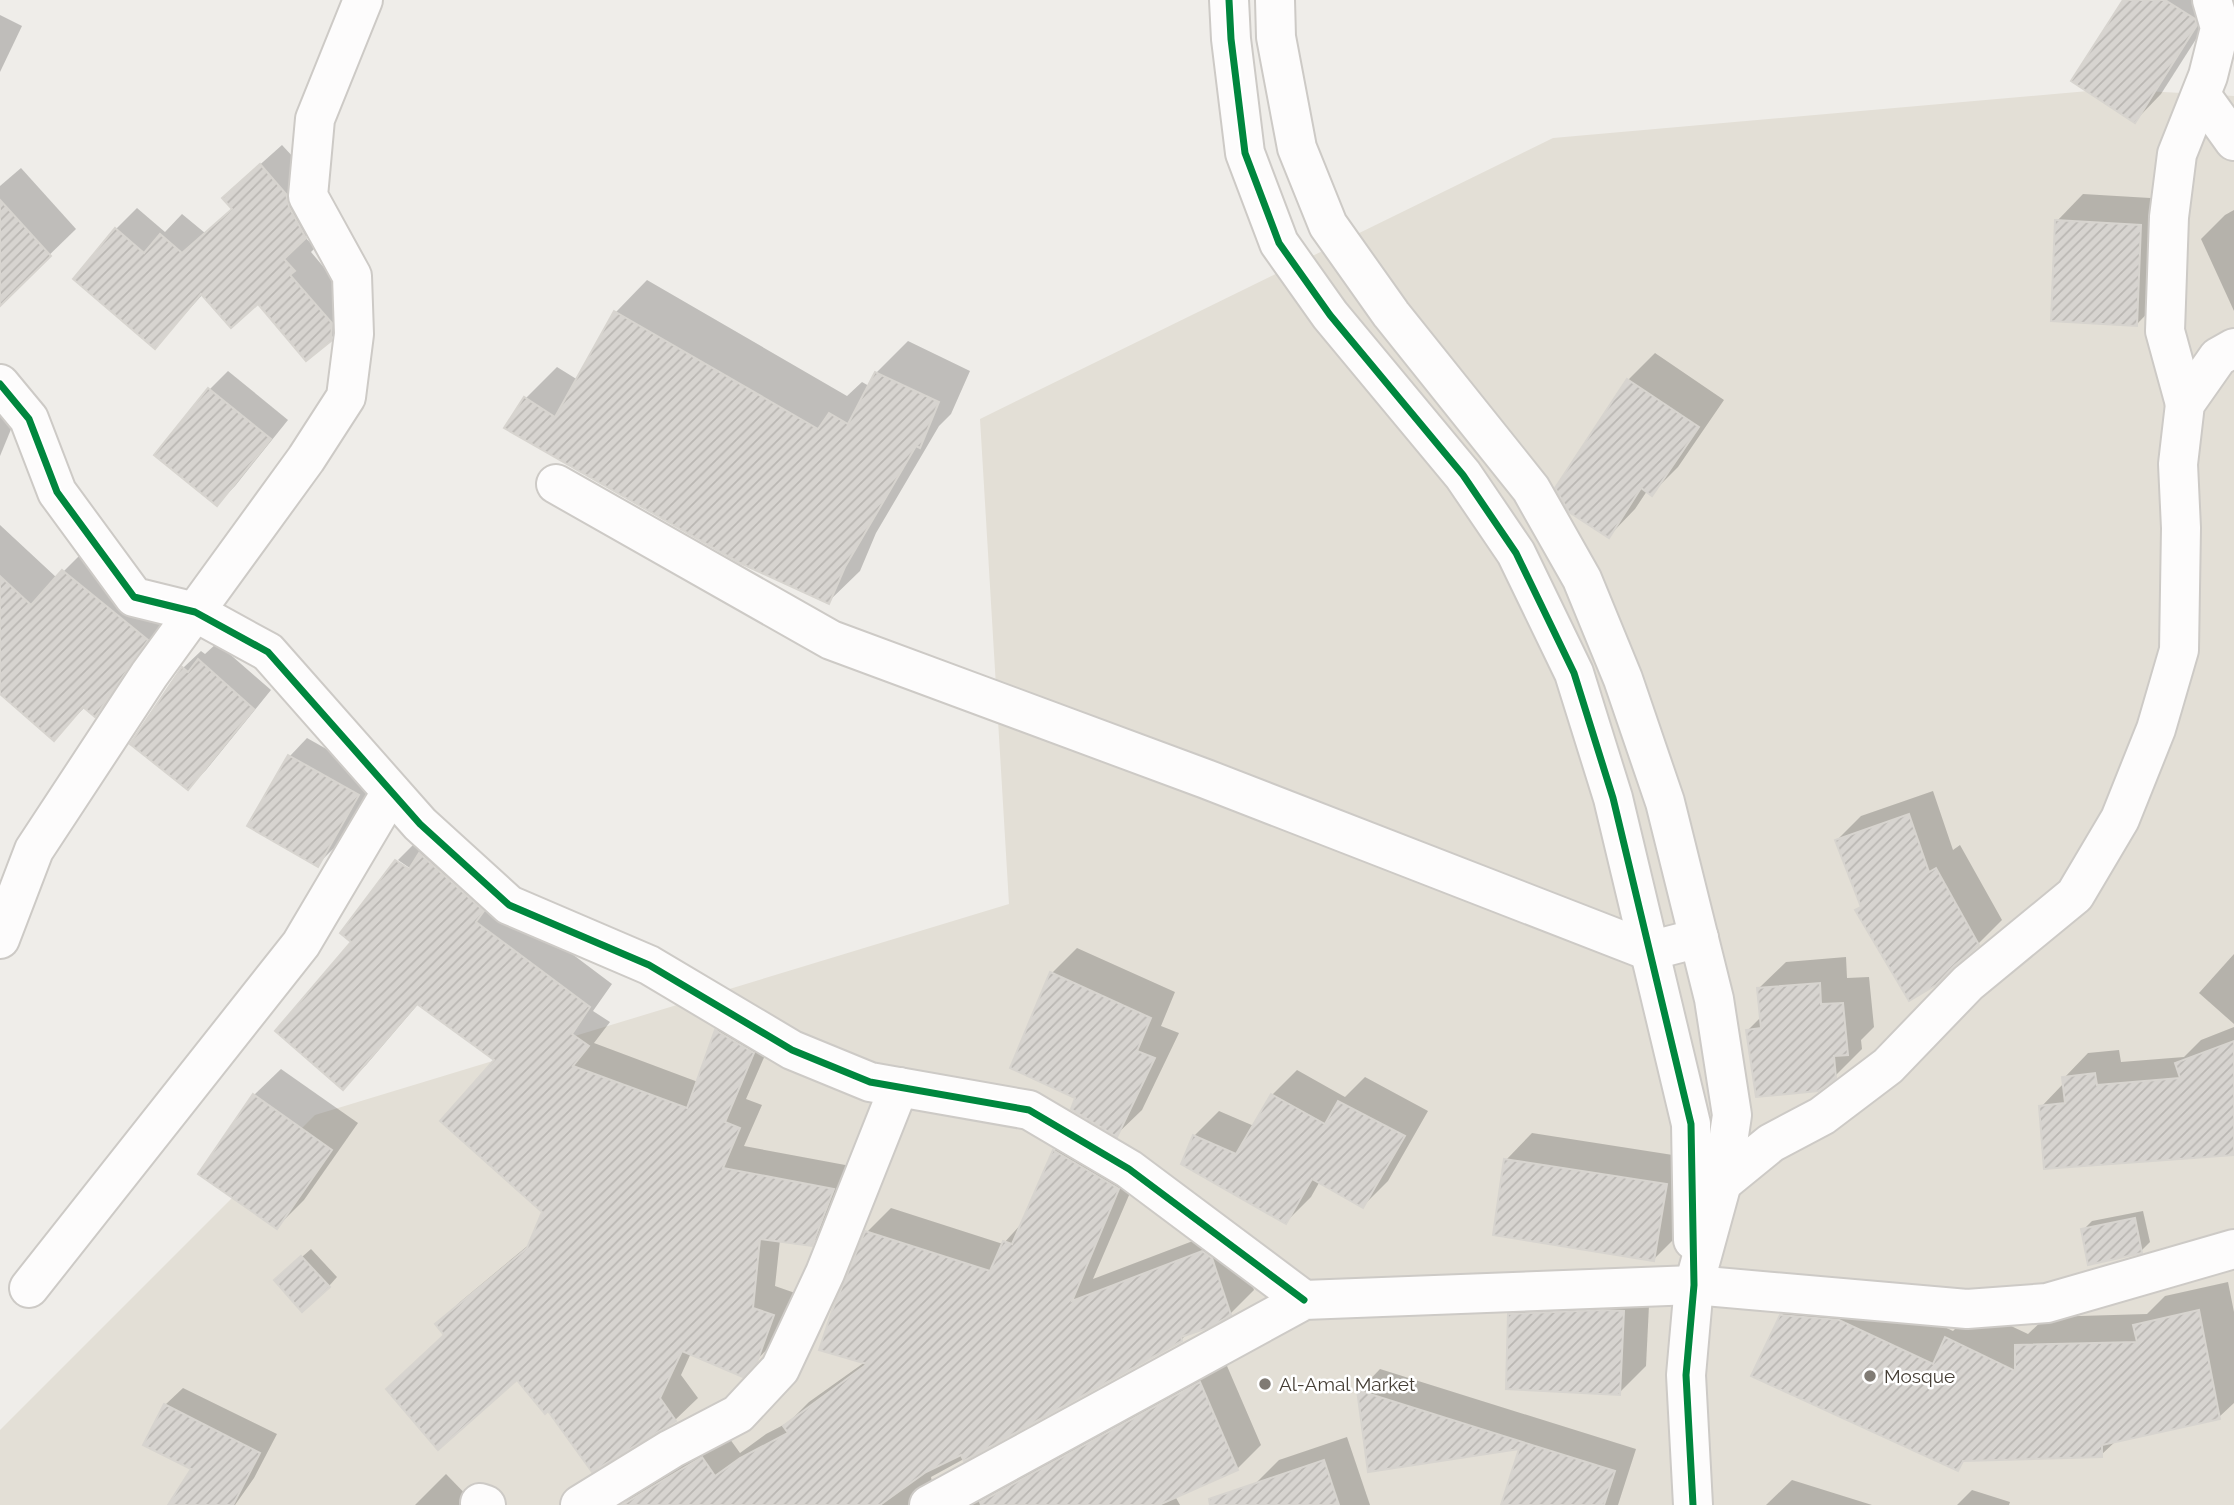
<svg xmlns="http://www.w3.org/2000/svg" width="2234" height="1505" font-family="Raleway,sans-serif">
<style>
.residential{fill:#e3dfd6}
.shadow{fill:#0003}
.building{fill:url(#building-hatch);stroke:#d7d4cf;stroke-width:2}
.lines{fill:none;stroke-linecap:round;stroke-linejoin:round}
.minor-casing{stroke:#cdcac6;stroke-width:42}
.tertiary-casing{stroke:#cdcac6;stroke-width:42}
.minor{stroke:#fdfcfc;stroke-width:38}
.tertiary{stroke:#fdfcfc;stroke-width:38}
.cycleway-casing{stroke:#fff;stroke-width:11}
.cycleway{stroke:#00873e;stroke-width:7}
.poi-dot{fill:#807b74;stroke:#fff;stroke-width:2.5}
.labels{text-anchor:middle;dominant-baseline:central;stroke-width:5;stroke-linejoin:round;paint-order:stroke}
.poi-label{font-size:19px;fill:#453e35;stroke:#fff;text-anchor:start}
</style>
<defs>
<pattern id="building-hatch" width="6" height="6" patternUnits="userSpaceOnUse" patternTransform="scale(1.75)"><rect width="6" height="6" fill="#d7d4d0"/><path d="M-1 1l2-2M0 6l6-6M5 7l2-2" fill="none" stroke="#bab7b3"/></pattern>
</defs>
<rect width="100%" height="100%" fill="#efede9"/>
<polygon class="residential" points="2111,89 2234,96 2234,1505 0,1505 0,1430 315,1115 1009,904 980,419 1553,138"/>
<g class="shadow">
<polygon points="2125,0 2221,0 2161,94 2135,121"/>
<polygon points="0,15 22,26 0,72"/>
<polygon points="282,145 307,172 326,216 305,237 315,248 311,252 352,301 352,317 330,339 258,302 203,294 155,347 116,229 137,208 165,232 182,214 205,233 233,208 246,177"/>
<polygon points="21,168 76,229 0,303 0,186"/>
<polygon points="2083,194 2167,199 2163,297 2137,324 2057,221"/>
<polygon points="2234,210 2234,311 2201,239 2225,215"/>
<polygon points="647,280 847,396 862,382 869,386 876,373 908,341 970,371 951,414 939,426 876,533 860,571 828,602 526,398 557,367 578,380 616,312"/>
<polygon points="1655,353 1724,400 1678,467 1651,494 1647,491 1635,509 1609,536 1628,380"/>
<polygon points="228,371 288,420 235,486 217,504 157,455 210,389"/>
<polygon points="0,379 21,405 0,456"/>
<polygon points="0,525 57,578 90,545 173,612 122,688 95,715 85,707 54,738 0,691"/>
<polygon points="217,643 271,690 206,770 188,788 183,668 201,651 205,654"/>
<polygon points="307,738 376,777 336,846 318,864 249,825 290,756"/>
<polygon points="1933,791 1953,850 1960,845 2002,920 1978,944 1857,911 1863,905 1837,840 1861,816"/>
<polygon points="419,839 612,984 593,1011 610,1022 594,1043 698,1082 717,1031 739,1008 776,1030 746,1099 762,1105 744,1146 856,1167 834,1222 811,1244 780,1240 775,1286 795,1293 779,1337 742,1375 691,1353 681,1375 698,1398 675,1420 593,1470 548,1409 517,1378 445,1334 437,1324 460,1302 531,1243 544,1211 497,1060 419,1003 366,1065 343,1087 353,941 396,861 397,864 417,873 398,860"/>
<polygon points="1077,948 1175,992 1161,1026 1179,1033 1142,1110 1117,1134 1078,1097 1012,1067 1052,973"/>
<polygon points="2234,954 2234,1024 2199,993"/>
<polygon points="1846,957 1847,978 1869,977 1874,1027 1861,1040 1862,1049 1835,1076 1748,1030 1761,1017 1759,988 1786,962"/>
<polygon points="2234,1027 2234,1124 2041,1107 2064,1083 2064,1078 2088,1053 2119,1050 2121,1062 2184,1057 2201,1040"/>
<polygon points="281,1069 358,1123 304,1200 277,1227 254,1095"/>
<polygon points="1297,1070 1345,1097 1365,1077 1428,1111 1388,1181 1363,1206 1320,1181 1311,1197 1286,1222 1194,1136 1219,1111 1254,1126 1272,1095"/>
<polygon points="1078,1127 1142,1165 1093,1279 1227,1228 1235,1234 1254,1290 1230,1314 1189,1332 1181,1340 931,1477 934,1492 1224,1359 1261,1445 1237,1469 1175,1496 1180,1505 623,1505 644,1484 727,1435 740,1453 766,1434 789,1422 809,1402 865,1362 867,1232 891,1208 1003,1244 1023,1222 1054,1151"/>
<polygon points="1532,1133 1692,1158 1680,1233 1654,1259 1506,1160"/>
<polygon points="2143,1211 2150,1242 2141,1251 2083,1230 2092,1221"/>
<polygon points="311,1249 337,1277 329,1286 285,1272"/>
<polygon points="2228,1282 2234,1312 2234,1403 2219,1417 2117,1440 2101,1455 1781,1316 1811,1286 1869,1291 1953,1331 1975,1309 2028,1334 2046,1317 2147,1314 2165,1296"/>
<polygon points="1650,1285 1646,1366 1619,1393 1510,1315 1536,1288"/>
<polygon points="1380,1369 1636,1449 1618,1505 1503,1505 1522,1447 1359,1391"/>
<polygon points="183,1388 277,1434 254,1478 235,1505 170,1505 193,1468 165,1405"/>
<polygon points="1347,1437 1370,1505 1262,1505 1255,1484 1279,1460"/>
<polygon points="446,1474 476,1505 415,1505"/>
<polygon points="1792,1480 1872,1505 1766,1505"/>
<polygon points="1972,1490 2010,1502 2009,1505 1957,1505"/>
</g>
<g class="building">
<polygon points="2123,0 2165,0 2195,19 2197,25 2135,123 2071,81"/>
<polygon points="260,164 286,194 289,207 306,238 284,259 295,271 290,275 332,323 331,341 306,361 258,304 231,328 201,294 155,349 73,279 115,228 144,253 160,234 182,253 232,209 222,198"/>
<polygon points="0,200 51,256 0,306"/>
<polygon points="2055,220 2141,225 2137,326 2051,321"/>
<polygon points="614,311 818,429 829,413 848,424 875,372 939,402 920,448 916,446 845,567 829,604 740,563 504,428 524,397 555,417"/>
<polygon points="1627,379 1699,427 1652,496 1641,488 1609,538 1569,512 1555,488"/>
<polygon points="208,388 271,439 217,506 154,455"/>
<polygon points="62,570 148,640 95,717 83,707 54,741 0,694 0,576 31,605"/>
<polygon points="198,659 254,709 188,790 130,744 182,667 188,672"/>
<polygon points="288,755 359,795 318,867 247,826"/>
<polygon points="1909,814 1929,872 1936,868 1979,945 1954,966 1936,985 1909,1001 1855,910 1861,907 1835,840"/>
<polygon points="419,853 484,911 476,922 590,1007 572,1034 589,1046 573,1066 687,1108 715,1030 754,1053 725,1122 740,1128 723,1168 834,1189 812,1246 760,1239 753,1308 774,1315 757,1362 743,1377 682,1351 660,1398 676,1421 592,1472 548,1411 545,1414 517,1380 438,1450 386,1389 444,1335 435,1324 527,1248 542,1212 440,1121 494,1060 417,1004 343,1090 275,1031 351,942 340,933 395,860 409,869"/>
<polygon points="1050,972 1151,1018 1137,1051 1155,1058 1117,1137 1071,1109 1075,1098 1010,1068"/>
<polygon points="1820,983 1821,1004 1843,1003 1848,1055 1834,1056 1836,1078 1818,1091 1756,1097 1746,1030 1761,1028 1757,988"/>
<polygon points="2234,1041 2234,1155 2044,1169 2039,1106 2065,1103 2062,1077 2095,1073 2097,1085 2180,1078 2175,1063"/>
<polygon points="253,1094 332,1150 277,1229 198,1174"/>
<polygon points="1271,1094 1325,1124 1338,1101 1405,1136 1363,1208 1312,1179 1286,1224 1181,1164 1193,1135 1236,1154"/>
<polygon points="1053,1150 1119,1189 1072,1301 1202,1251 1212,1258 1231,1315 1210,1327 1181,1337 1182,1341 964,1461 961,1455 926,1472 880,1505 622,1505 702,1457 715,1476 740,1458 788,1433 783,1426 867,1364 819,1350 832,1311 865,1231 990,1271 1003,1241 1012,1244"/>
<polygon points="1504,1159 1667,1184 1654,1261 1493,1235"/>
<polygon points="2135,1218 2142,1253 2088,1265 2081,1229"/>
<polygon points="301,1256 330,1287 302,1312 274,1280"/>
<polygon points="1602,1310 1624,1311 1620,1395 1506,1389 1508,1314"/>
<polygon points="2199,1310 2220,1419 2102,1445 2102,1457 1963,1461 1958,1471 1751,1376 1780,1315 1839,1320 1933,1364 1945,1337 2015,1371 2015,1345 2137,1342 2133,1325"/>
<polygon points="1200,1382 1238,1470 1159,1505 981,1505 980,1502"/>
<polygon points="1357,1390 1615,1471 1604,1505 1501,1505 1519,1449 1368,1472"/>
<polygon points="164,1404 260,1453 233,1505 168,1505 191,1469 143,1445"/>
<polygon points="1324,1460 1339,1505 1210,1505 1209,1499"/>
</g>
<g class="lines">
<g class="minor-casing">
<g id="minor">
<polyline points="2201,95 2234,141"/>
<polyline points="0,384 29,419 57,492 134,597 195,612 268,652 420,824 509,905 649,965 792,1050 870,1082 1029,1110 1129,1169 1304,1300"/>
<polyline points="2185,404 2165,331 2169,217 2177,154 2208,76 2220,28 2212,0"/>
<polyline points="556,484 831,640 1206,779 1649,951 1699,938"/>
<polyline points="0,939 34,850 149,675 306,459 346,397 354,334 352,276 308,196 315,119 363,0"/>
<polyline points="1722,1183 1771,1143 1822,1116 1888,1066 1968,983 2075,895 2120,819 2156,729 2179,650 2181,528 2178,464 2185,404 2218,357 2234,348"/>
<polyline points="29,1288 301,944 391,792"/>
<polyline points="480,1503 486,1505"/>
<polyline points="580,1505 671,1449 738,1414 780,1369 825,1273 899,1087"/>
<polyline points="1693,1505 1686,1375 1694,1285"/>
</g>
</g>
<g class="tertiary-casing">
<g id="tertiary">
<polyline points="1229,0 1231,39 1245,153 1279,243 1330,315 1463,475 1516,553 1574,673 1613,798 1691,1124 1693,1240"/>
<polyline points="1275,0 1276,37 1297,148 1328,225 1391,314 1531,489 1582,579 1623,679 1665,802 1714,999 1732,1115 1722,1183 1694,1285"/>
<polyline points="929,1505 1304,1300 1694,1285 1967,1309 2047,1303 2234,1249"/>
</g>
</g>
<use href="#minor" class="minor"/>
<use href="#tertiary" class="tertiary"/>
<g class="cycleway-casing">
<g id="cycleway">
<polyline points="1229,0 1231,39 1245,153 1279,243 1330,315 1463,475 1516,553 1574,673 1613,798 1691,1124 1694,1285 1686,1375 1693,1505"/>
<polyline points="0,384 29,419 57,492 134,597 195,612 268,652 420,824 509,905 649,965 792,1050 870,1082 1029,1110 1129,1169 1304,1300"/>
</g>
</g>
<use href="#cycleway" class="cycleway"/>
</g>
<g class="poi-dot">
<circle cx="1870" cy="1376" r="7"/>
<circle cx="1265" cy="1384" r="7"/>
</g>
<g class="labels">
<g class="poi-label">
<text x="1884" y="1376">Mosque</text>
<text x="1279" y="1384">Al-Amal Market</text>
</g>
</g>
</svg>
